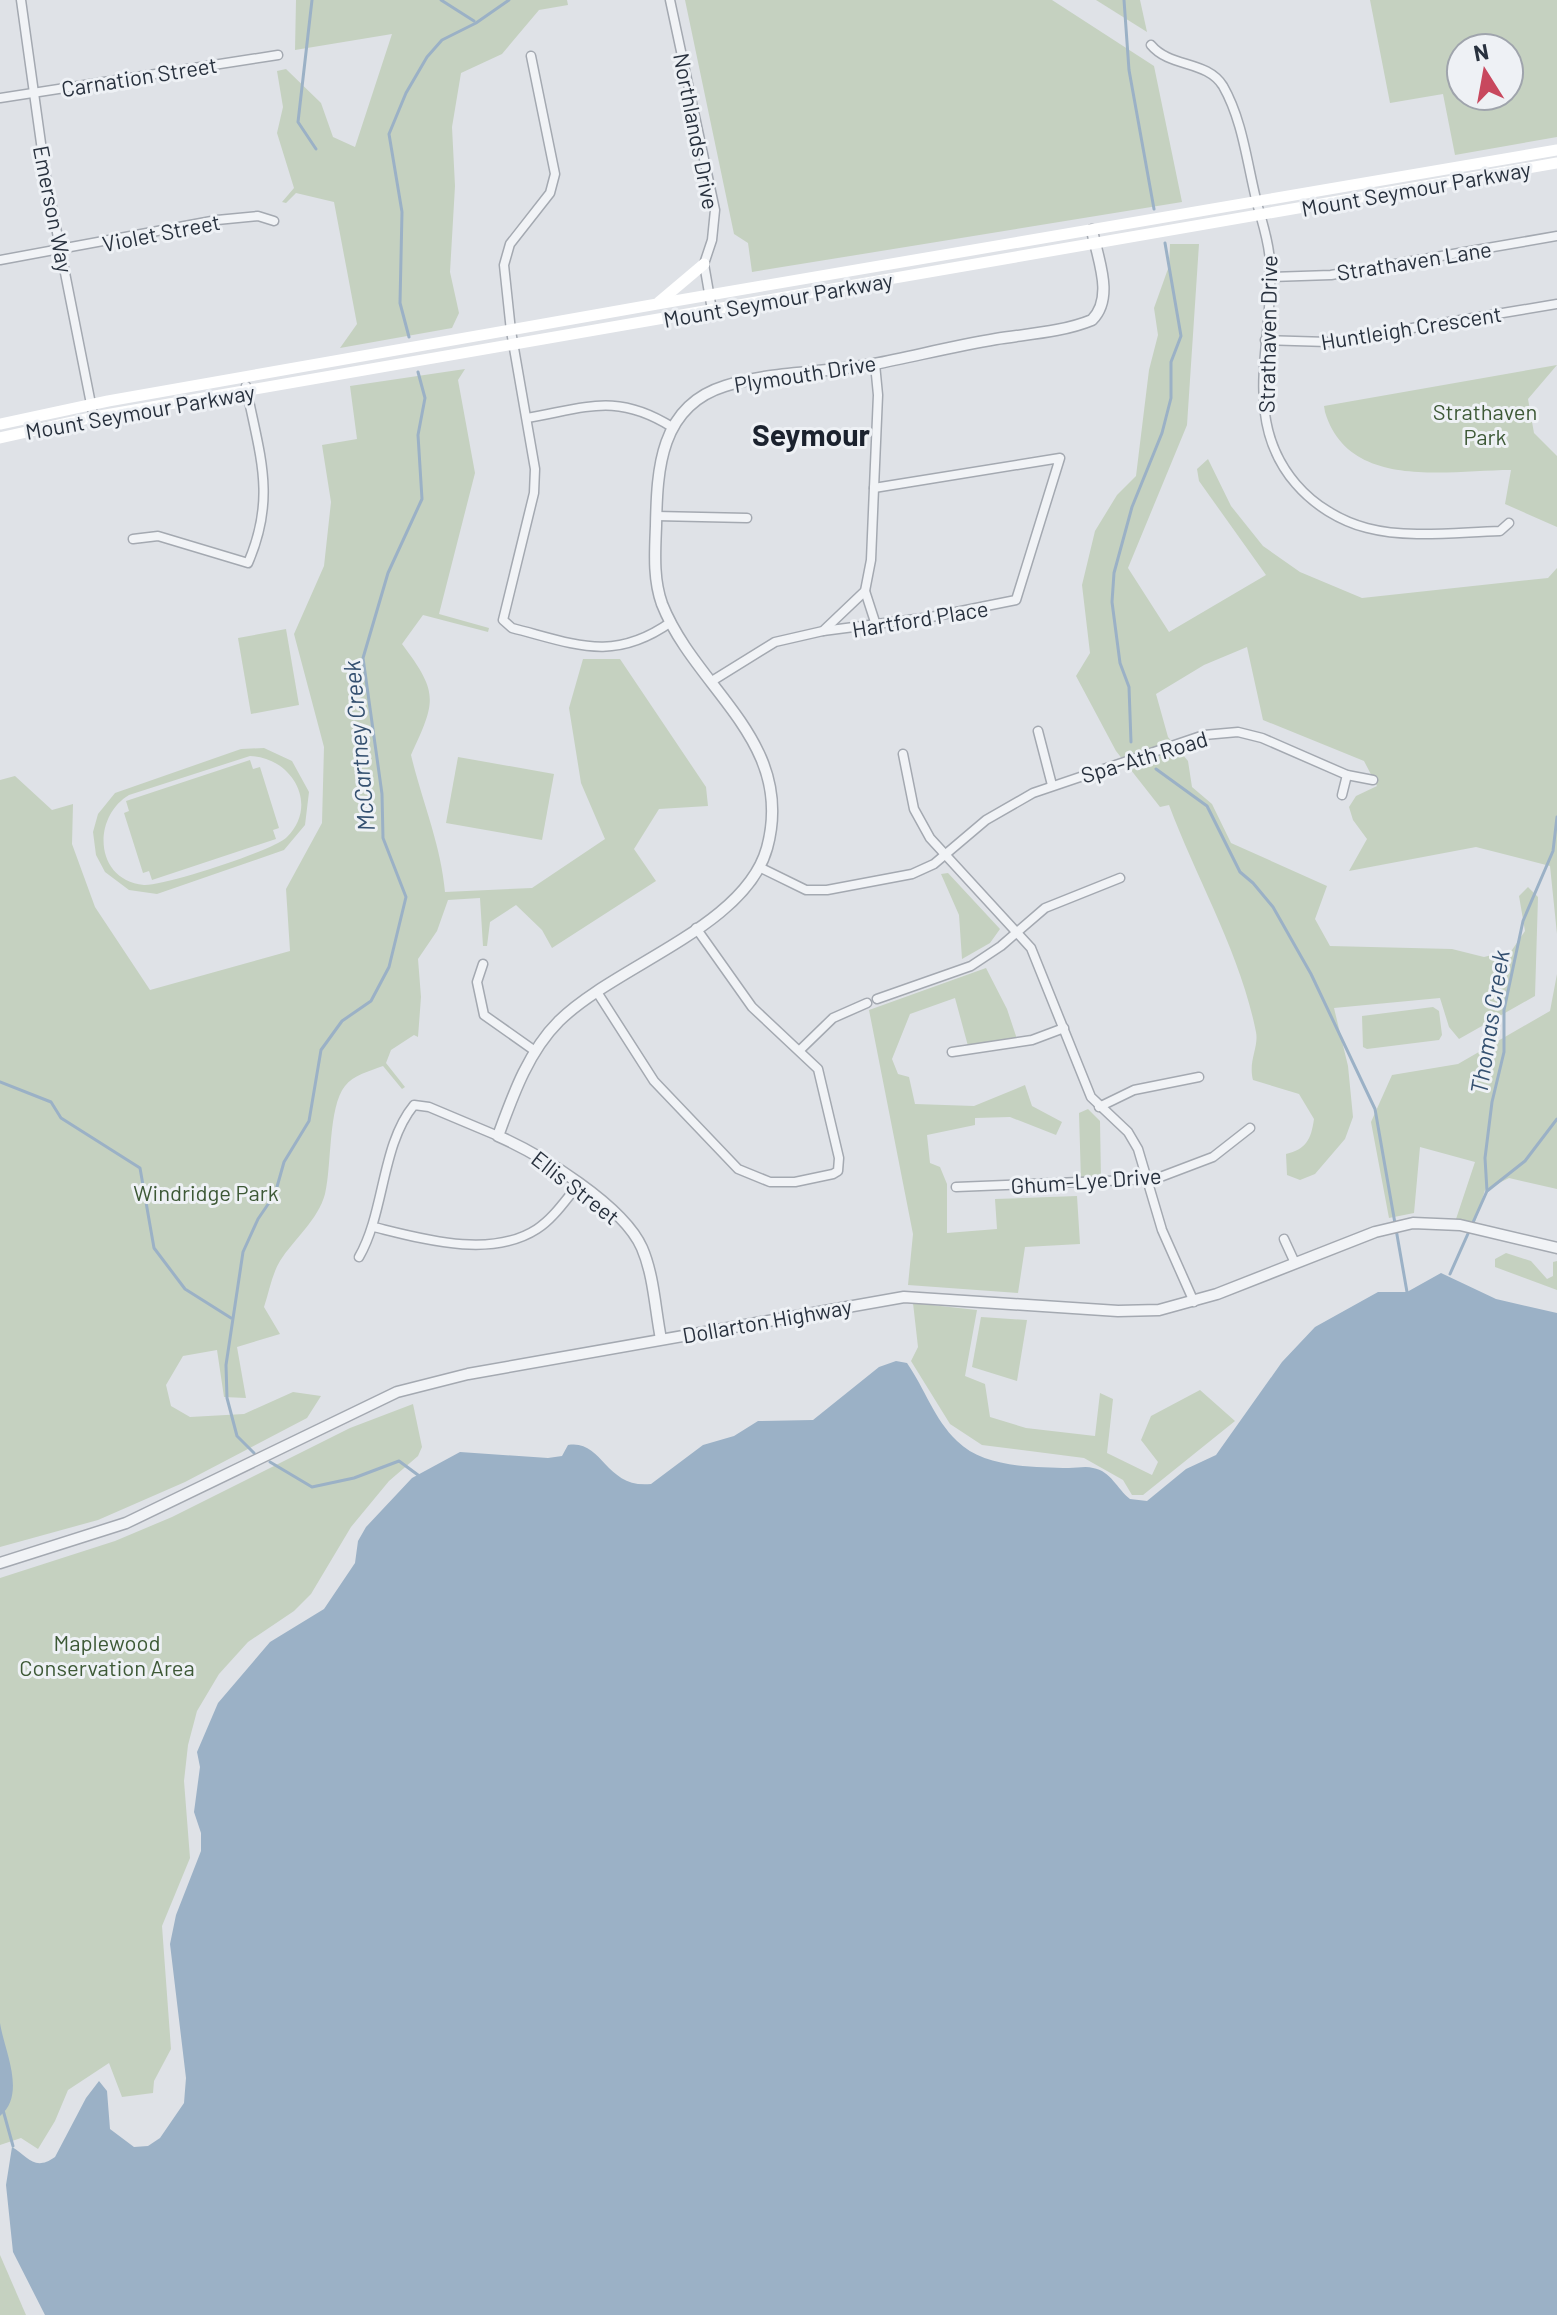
<svg xmlns="http://www.w3.org/2000/svg" width="1557" height="2315" font-family="Barlow,sans-serif">
<style>
.green{fill:#c5d1c0;fill-rule:evenodd}
.water{fill:#9bb1c6}
.lines{fill:none;stroke-linecap:round;stroke-linejoin:round}
.stream{stroke:#9bb1c6;stroke-width:3}
.minor-casing{stroke:#a4a9b1;stroke-width:11}
.tertiary-casing{stroke:#a4a9b1;stroke-width:13}
.minor{stroke:#f1f3f6;stroke-width:8}
.tertiary{stroke:#f1f3f6;stroke-width:10}
.secondary{stroke:#fff;stroke-width:11}
.labels{text-anchor:middle;dominant-baseline:central;stroke-width:6;stroke-linejoin:round;paint-order:stroke}
.street-label{font-size:22px;fill:#28313e;stroke:#eef1f5}
.park-label{font-size:22px;fill:#3d5936;stroke:#eef1f5}
.water-label{font-size:24px;font-style:italic;fill:#345070;stroke:#eef1f5}
.district-label{font-size:30px;font-weight:bold;fill:#1b222e;stroke:#eef1f5}
</style>
<rect width="100%" height="100%" fill="#dfe2e7"/>
<g class="green">
<polygon points="296,0 567,0 568,5 539,10 502,54 461,73 452,127 455,186 450,272 459,313 452,328 340,348 357,324 334,202 296,193 286,203 282,202 294,188 277,133 283,107 277,71 286,69 321,103 333,137 355,147 392,34 295,50"/>
<polygon points="685,0 1052,0 1154,66 1182,202 752,272 748,243 734,234"/>
<polygon points="1096,0 1140,0 1147,32"/>
<path d="M1370,0H1557V137L1455,155L1443,94L1390,103ZM1461,48H1509V96H1461Z"/>
<path d="M1170,244H1199L1187,425L1128,568L1169,632L1266,575L1199,481L1197,469L1208,459L1231,506L1263,546L1300,572L1362,598L1548,578L1557,568V934L1550,866L1476,847L1349,871L1367,839L1353,820L1349,807L1356,796L1377,786L1364,761L1263,720L1247,647L1204,665L1156,694L1168,737L1188,761L1192,787L1212,804L1231,843L1327,886L1315,919L1330,946L1452,949L1484,957L1512,950L1525,931L1519,896L1528,887L1538,897L1535,996L1459,1039L1449,1027L1440,998L1334,1008L1348,1066L1353,1117L1345,1139L1315,1174L1300,1180L1287,1175L1286,1154C1306,1149 1311,1140 1314,1119L1299,1094L1253,1080C1248,1061 1259,1047 1256,1032C1240,952 1197,880 1169,805L1160,807L1116,751L1076,676L1090,653L1082,585L1095,531L1117,495L1136,476L1149,370L1158,335L1154,308L1169,266Z"/>
<path d="M1557,365L1528,399L1534,433L1557,456V527L1505,504L1511,470C1447,470 1349,491 1325,412L1324,406Z"/>
<path d="M465,369L458,380L475,473L439,614L489,628L488,632L423,615L402,644C439,693 436,701 411,755C422,801 441,845 445,892L532,888L605,839L581,783L569,708L583,659H620L706,787L708,806L659,809L634,849L656,881L552,948L542,930L516,905L490,922L487,946H483L480,898L448,900L437,931L418,959L421,997L418,1037L414,1035L391,1050L386,1063L405,1087L402,1089L383,1066C370,1071 353,1075 345,1086C328,1107 332,1165 325,1194C318,1220 294,1239 280,1261C272,1274 269,1292 264,1307L280,1334L237,1347L246,1398L224,1397L217,1350L183,1356L166,1385L171,1406L190,1417L244,1414L293,1392L321,1396L307,1418L185,1482L98,1520L0,1547V780L15,776L52,810L73,804L72,844L95,907L150,990L290,951L286,889L322,823L324,747L294,634L324,566L331,502L322,445L357,439L350,386Z"/>
<polygon points="286,629 299,705 251,714 238,638"/>
<path d="M264,748L292,761L309,792L305,825L284,850L157,894L129,890L105,872L96,855L93,832L98,814L115,793L241,749ZM250,756C291,757 320,804 287,837C273,851 164,886 144,885C94,880 92,817 129,795Z"/>
<polygon points="458,757 554,774 542,840 446,823"/>
<polygon points="250,760 253,769 260,767 279,828 273,830 276,839 152,880 149,871 143,873 124,813 129,811 126,801"/>
<polygon points="948,873 1000,929 990,943 962,959 959,915 941,874"/>
<polygon points="986,968 1007,1009 1017,1039 968,1046 955,998 910,1014 892,1059 898,1074 909,1077 915,1104 974,1106 1025,1085 1032,1106 1062,1122 1056,1135 1010,1117 975,1118 975,1125 927,1135 930,1163 940,1167 947,1184 947,1233 997,1229 995,1199 1077,1196 1080,1244 1025,1247 1018,1293 908,1285 913,1234 869,1010"/>
<polygon points="1557,974 1557,1189 1509,1178 1485,1190 1475,1222 1456,1219 1475,1162 1420,1147 1414,1213 1389,1218 1371,1122 1392,1075 1458,1064 1550,1011"/>
<polygon points="1433,1007 1439,1011 1442,1035 1439,1040 1367,1049 1363,1047 1362,1016"/>
<polygon points="1088,1109 1100,1121 1101,1180 1081,1181 1079,1113"/>
<polygon points="1506,1253 1531,1261 1547,1279 1553,1276 1553,1262 1557,1261 1557,1290 1495,1267 1495,1259"/>
<polygon points="913,1303 977,1310 965,1376 985,1384 990,1417 1026,1428 1095,1436 1100,1393 1113,1399 1107,1453 1152,1475 1158,1462 1141,1440 1151,1416 1200,1390 1235,1421 1143,1495 1132,1495 1123,1480 1084,1458 982,1445 950,1424 911,1361 918,1347"/>
<polygon points="981,1317 1027,1320 1017,1381 972,1367"/>
<polygon points="413,1404 422,1447 418,1456 389,1481 351,1527 311,1594 294,1611 248,1642 219,1674 197,1711 188,1745 184,1781 190,1858 162,1926 171,2049 154,2081 153,2093 122,2097 109,2063 68,2090 55,2121 38,2149 21,2138 0,2145 0,1578 115,1541 172,1517 350,1428"/>
<polygon points="0,2255 26,2315 0,2315"/>
</g>
<g class="water">
<path d="M1441,1273L1496,1299L1557,1313V2315H45L13,2252L6,2185L12,2147C28,2156 34,2172 55,2157L86,2098L99,2081L107,2091L110,2129L134,2147L148,2146L160,2138L184,2103L186,2078L170,1944L176,1915L201,1851V1833L194,1812L200,1767L197,1752L218,1703L270,1642L324,1609L355,1563L358,1541L366,1527L412,1478L460,1452L548,1458L562,1456L568,1445C603,1439 605,1489 651,1484L703,1445L734,1436L758,1421L813,1420L879,1367L896,1361L907,1363C925,1389 934,1419 957,1441C984,1468 1033,1467 1069,1468C1077,1468 1086,1466 1093,1468C1111,1471 1117,1489 1130,1499L1147,1501L1186,1469L1216,1455L1282,1362L1315,1327L1378,1292H1407Z"/>
<path d="M0,2023C4,2050 27,2094 0,2116Z"/>
</g>
<g class="lines">
<g class="stream">
<polyline points="312,0 298,122 316,149"/>
<polyline points="441,0 474,21"/>
<polyline points="1124,0 1129,70 1154,209"/>
<polyline points="409,337 400,303 402,212 389,134 406,93 427,57 442,40 476,23 509,0"/>
<polyline points="1131,742 1129,687 1120,663 1112,602 1114,573 1132,507 1162,433 1171,398 1171,362 1181,336 1165,243"/>
<polyline points="1156,769 1207,806 1240,872 1253,883 1273,907 1311,974 1375,1109 1407,1292"/>
<polyline points="0,1082 51,1102 61,1118 140,1168 154,1248 185,1289 231,1318"/>
<polyline points="1487,1191 1485,1158 1492,1102 1504,1052 1504,1010 1523,921 1553,851 1557,817"/>
<polyline points="1450,1274 1487,1191 1525,1161 1557,1119"/>
<polyline points="254,1453 237,1436 227,1398 226,1365 243,1252 258,1219 275,1194 284,1162 309,1121 321,1050 342,1021 371,1001 389,967 406,897 383,838 382,794 363,658 388,573 422,499 418,435 425,398 418,372"/>
<polyline points="270,1462 312,1487 354,1478 399,1461 418,1475"/>
<polyline points="3,2110 13,2146"/>
</g>
<g class="minor-casing">
<g id="minor">
<polyline points="21,0 45,172 92,409"/>
<polyline points="670,0 715,210 712,240 704,264 712,310"/>
<path d="M1151,45C1170,68 1207,60 1223,86C1243,121 1247,164 1257,203C1262,222 1269,241 1270,262C1275,339 1239,418 1296,484C1314,505 1340,521 1367,528C1409,539 1458,532 1500,531L1509,523"/>
<path d="M531,56L555,174L550,193L510,244L504,265L511,331L535,469L534,493L503,620L512,628C575,644 613,663 671,622"/>
<polyline points="0,98 278,55"/>
<polyline points="0,260 217,220 258,216 274,221"/>
<polyline points="1271,277 1331,275 1557,236"/>
<polyline points="1265,340 1328,342 1557,304"/>
<path d="M527,418C586,408 616,392 672,427"/>
<polyline points="656,516 747,518"/>
<path d="M133,539L158,536L248,563C277,496 259,454 246,386"/>
<polyline points="865,591 876,625"/>
<polyline points="823,631 931,617 1016,600 1060,458 874,488"/>
<polyline points="712,681 775,642 823,631 865,591 871,560 874,488 878,395 875,364"/>
<polyline points="1038,731 1052,785"/>
<polyline points="903,754 914,809 930,838 1031,948 1091,1097 1128,1132 1138,1149 1162,1230 1194,1302"/>
<polyline points="1342,795 1347,775"/>
<polyline points="759,867 806,890 827,890 912,874 934,864 986,820 1033,793 1204,735 1238,732 1262,738 1347,775 1373,780"/>
<polyline points="483,964 477,982 484,1015 535,1051"/>
<polyline points="597,992 654,1081 738,1169 770,1182 795,1182 833,1174 838,1171 839,1158 818,1069 752,1007 696,928"/>
<polyline points="877,999 971,966 1001,946 1045,908 1120,878"/>
<polyline points="800,1050 833,1018 867,1003"/>
<polyline points="952,1052 1032,1040 1064,1028"/>
<polyline points="1099,1107 1134,1090 1199,1077"/>
<polyline points="956,1187 1155,1179 1213,1157 1250,1128"/>
<path d="M374,1227C423,1239 491,1259 537,1229C554,1218 566,1199 579,1184"/>
<polyline points="1284,1239 1295,1263"/>
<path d="M359,1257C385,1212 381,1145 414,1105L429,1107L498,1136"/>
</g>
</g>
<g class="tertiary-casing">
<g id="tertiary">
<path d="M661,1339C655,1309 654,1276 642,1248C623,1205 541,1155 498,1136C513,1095 528,1052 559,1021C616,965 745,927 767,848C796,741 696,690 662,604C653,579 655,552 656,526C657,469 660,406 725,386C772,371 825,373 874,364C915,356 954,346 996,339C1027,334 1063,332 1092,320C1115,297 1097,257 1092,230"/>
<polyline points="0,1563 126,1523 397,1392 468,1374 904,1297 1118,1311 1159,1310 1217,1294 1375,1232 1413,1223 1460,1225 1557,1248"/>
</g>
</g>
<use href="#minor" class="minor"/>
<use href="#tertiary" class="tertiary"/>
<g class="secondary">
<polyline points="659,302 704,264"/>
<polyline points="0,424 108,401 657,304 1557,150"/>
<polyline points="0,438 94,417 1557,163"/>
</g>
</g>
<g class="labels">
<g class="street-label">
<text transform="translate(139 76) rotate(-9)">Carnation Street</text>
<text transform="translate(697 131) rotate(79)">Northlands Drive</text>
<text transform="translate(1416 188) rotate(-10)">Mount Seymour Parkway</text>
<text transform="translate(54 209) rotate(79)">Emerson Way</text>
<text transform="translate(161 232) rotate(-11)">Violet Street</text>
<text transform="translate(1414 260) rotate(-9)">Strathaven Lane</text>
<text transform="translate(778 299) rotate(-10)">Mount Seymour Parkway</text>
<text transform="translate(1411 327) rotate(-9)">Huntleigh Crescent</text>
<text transform="translate(1267 334) rotate(-89)">Strathaven Drive</text>
<text transform="translate(805 373) rotate(-9)">Plymouth Drive</text>
<text transform="translate(140 411) rotate(-10)">Mount Seymour Parkway</text>
<text transform="translate(920 618) rotate(-9)">Hartford Place</text>
<text transform="translate(1144 756) rotate(-17)">Spa-Ath Road</text>
<text transform="translate(1086 1180) rotate(-4)">Ghum-Lye Drive</text>
<text transform="translate(576 1187) rotate(38)">Ellis Street</text>
<text transform="translate(767 1320) rotate(-10)">Dollarton Highway</text>
</g>
<g class="park-label">
<text x="1485" y="411">Strathaven<tspan x="1485" dy="25">Park</tspan></text>
<text x="206" y="1192">Windridge Park</text>
<text x="107" y="1642">Maplewood<tspan x="107" dy="25">Conservation Area</tspan></text>
</g>
<g class="water-label">
<text transform="translate(358 746) rotate(-95)">McCartney Creek</text>
<text transform="translate(1489 1022) rotate(-81)">Thomas Creek</text>
</g>
<g class="district-label">
<text x="811" y="434">Seymour</text>
</g>
</g>
<g transform="translate(1485 72) rotate(349)"><circle r="38" fill="#eef1f5" stroke="#9fa4ac" stroke-width="2"/>
<path d="M0-6L14 30L0 20L-14 30Z" fill="#c8485e"/>
<text y="-12" font-size="22" font-weight="bold" text-anchor="middle" fill="#28313e">N</text>
</g>
</svg>
